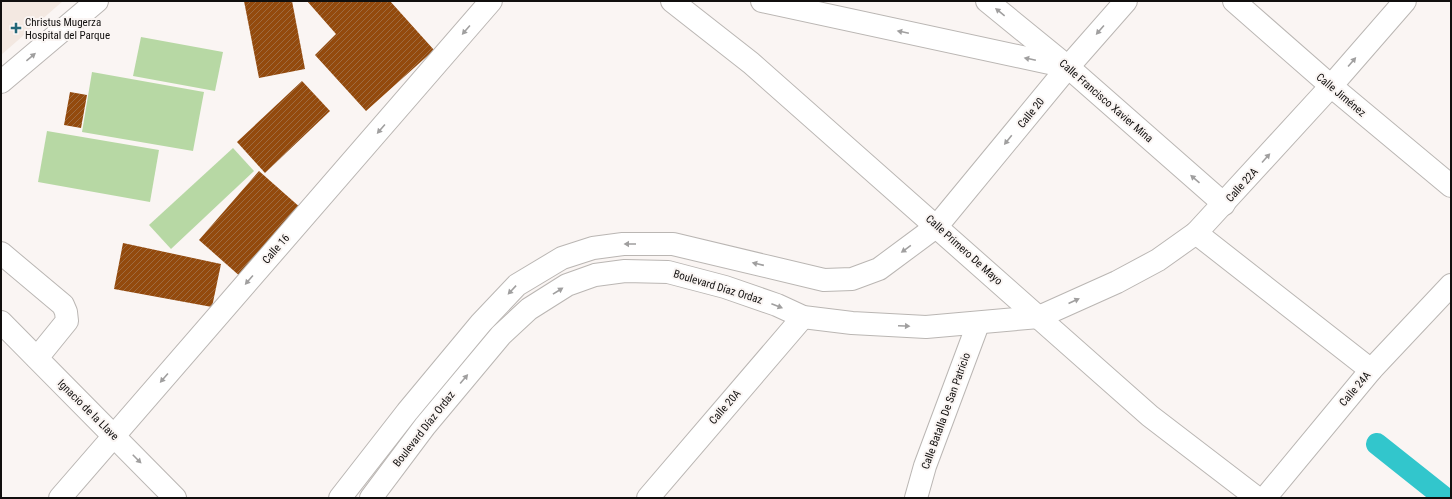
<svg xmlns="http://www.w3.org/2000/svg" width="1452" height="499" font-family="'Roboto Condensed',sans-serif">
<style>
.built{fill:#f3e8e1}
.grass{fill:#b7d8a4}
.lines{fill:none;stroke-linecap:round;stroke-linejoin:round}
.canal{stroke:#32c6cc;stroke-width:22}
.building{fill:url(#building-hatch)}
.minor-casing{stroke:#bab6b3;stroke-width:24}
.major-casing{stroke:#bab6b3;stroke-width:24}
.minor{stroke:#fff;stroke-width:22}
.major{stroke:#fff;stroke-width:22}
.oneway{fill:#a09f9f}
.poi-dot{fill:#216677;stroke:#faf5f3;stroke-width:1.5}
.labels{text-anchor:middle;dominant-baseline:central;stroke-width:4;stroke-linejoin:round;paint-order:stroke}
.poi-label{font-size:11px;fill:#110f0e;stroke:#faf5f3;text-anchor:start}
.street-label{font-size:11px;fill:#110f0e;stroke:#faf5f3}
</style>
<defs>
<pattern id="building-hatch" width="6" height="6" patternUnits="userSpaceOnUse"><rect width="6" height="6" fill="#934a0d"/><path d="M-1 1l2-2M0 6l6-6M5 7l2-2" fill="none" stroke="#9e6b40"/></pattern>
</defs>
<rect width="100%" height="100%" fill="#faf5f3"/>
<polygon class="built" points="1,1 63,1 1,55"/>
<g class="grass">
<polygon points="141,37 223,52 215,91 133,76"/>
<polygon points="92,72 204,92 193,151 82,132"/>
<polygon points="47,131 159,150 150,202 38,182"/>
<polygon points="233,148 254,171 171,249 149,225"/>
</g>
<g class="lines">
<polyline class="canal" points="1377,444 1445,498"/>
</g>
<g class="building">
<polygon points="244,1 292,1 305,69 259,78"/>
<polygon points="307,1 390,1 434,50 366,111 315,55 336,34"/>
<polygon points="302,81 330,111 265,173 237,142"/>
<polygon points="70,92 87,95 81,128 64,125"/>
<polygon points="259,171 302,209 242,278 199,240"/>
<polygon points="123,243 221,264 212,307 114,289"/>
</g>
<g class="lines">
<g class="minor-casing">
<g id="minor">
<polyline points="762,1 1068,67"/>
<polyline points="987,1 1068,67 1224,204"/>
<polyline points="1234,1 1331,86 1451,186"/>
<polyline points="1,82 97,1"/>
<polyline points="1196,233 1371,370"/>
<polyline points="1,253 63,305 66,312 67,321 37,358"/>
<polyline points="1,322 175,498"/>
<polyline points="60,498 491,1"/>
<polyline points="648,498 803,317"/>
<polyline points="916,498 925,466 978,324"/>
<polyline points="1265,498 1371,370 1451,285"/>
</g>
</g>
<g class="major-casing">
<g id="major">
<polyline points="672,1 751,63 1150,416 1257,498"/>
<polyline points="340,498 407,412 481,323 517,285 562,258 593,248 623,244 673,244 824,280 852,279 879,269 937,226 1068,67 1126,1"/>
<polyline points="371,498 425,426 501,335 529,309 567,285 595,275 625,271 668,272 725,287 777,305 803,317 852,323 926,327 1039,317 1117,282 1158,260 1196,233 1331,86 1405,1"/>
</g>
</g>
<use href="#minor" class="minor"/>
<use href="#major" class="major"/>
</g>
<defs><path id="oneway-solid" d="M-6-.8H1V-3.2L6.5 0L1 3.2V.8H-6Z"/></defs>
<g class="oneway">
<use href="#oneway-solid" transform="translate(1000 12) rotate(-141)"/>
<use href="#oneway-solid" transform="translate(466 30) rotate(131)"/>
<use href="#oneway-solid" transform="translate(1100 30) rotate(131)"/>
<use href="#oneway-solid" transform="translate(903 32) rotate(-168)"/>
<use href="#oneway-solid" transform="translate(31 57) rotate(-40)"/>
<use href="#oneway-solid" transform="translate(1030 59) rotate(-168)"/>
<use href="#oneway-solid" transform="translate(1352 62) rotate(-49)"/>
<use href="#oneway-solid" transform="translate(381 129) rotate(131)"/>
<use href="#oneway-solid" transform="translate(1008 140) rotate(129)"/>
<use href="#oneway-solid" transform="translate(1266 158) rotate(-48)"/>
<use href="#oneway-solid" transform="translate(1195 179) rotate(-139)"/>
<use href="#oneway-solid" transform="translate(630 244) rotate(180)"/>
<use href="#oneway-solid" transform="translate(906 249) rotate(144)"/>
<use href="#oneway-solid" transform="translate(758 264) rotate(-167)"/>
<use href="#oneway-solid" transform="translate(249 280) rotate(131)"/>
<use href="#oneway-solid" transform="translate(512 290) rotate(133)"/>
<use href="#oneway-solid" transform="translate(558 291) rotate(-32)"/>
<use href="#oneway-solid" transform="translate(1074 301) rotate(-24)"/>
<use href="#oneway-solid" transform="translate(777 306) rotate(21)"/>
<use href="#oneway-solid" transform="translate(904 326) rotate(3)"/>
<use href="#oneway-solid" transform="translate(164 378) rotate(131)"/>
<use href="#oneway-solid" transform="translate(464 379) rotate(-50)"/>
<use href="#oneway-solid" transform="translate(137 459) rotate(45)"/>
</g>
<path class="poi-dot" d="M14 22h4v4h4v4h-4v4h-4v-4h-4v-4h4z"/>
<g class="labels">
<g class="poi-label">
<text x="25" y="22">Christus Mugerza<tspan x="25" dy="13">Hospital del Parque</tspan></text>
</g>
<g class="street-label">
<text transform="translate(1341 95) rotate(40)">Calle Jiménez</text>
<text transform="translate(1106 101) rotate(41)">Calle Francisco Xavier Mina</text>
<text transform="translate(1031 113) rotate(-51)">Calle 20</text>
<text transform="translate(1242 185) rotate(-48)">Calle 22A</text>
<text transform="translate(276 249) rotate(-49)">Calle 16</text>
<text transform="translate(964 250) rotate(42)">Calle Primero De Mayo</text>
<text transform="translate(718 287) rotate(17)">Boulevard Díaz Ordaz</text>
<text transform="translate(1355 389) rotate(-50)">Calle 24A</text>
<text transform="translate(725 407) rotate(-49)">Calle 20A</text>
<text transform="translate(88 410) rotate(45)">Ignacio de la Llave</text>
<text transform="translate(946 411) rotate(-70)">Calle Batalla De San Patricio</text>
<text transform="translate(424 429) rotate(-52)">Boulevard Díaz Ordaz</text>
</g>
</g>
<rect width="1452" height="499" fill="none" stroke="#110f0e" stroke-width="4"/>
</svg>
